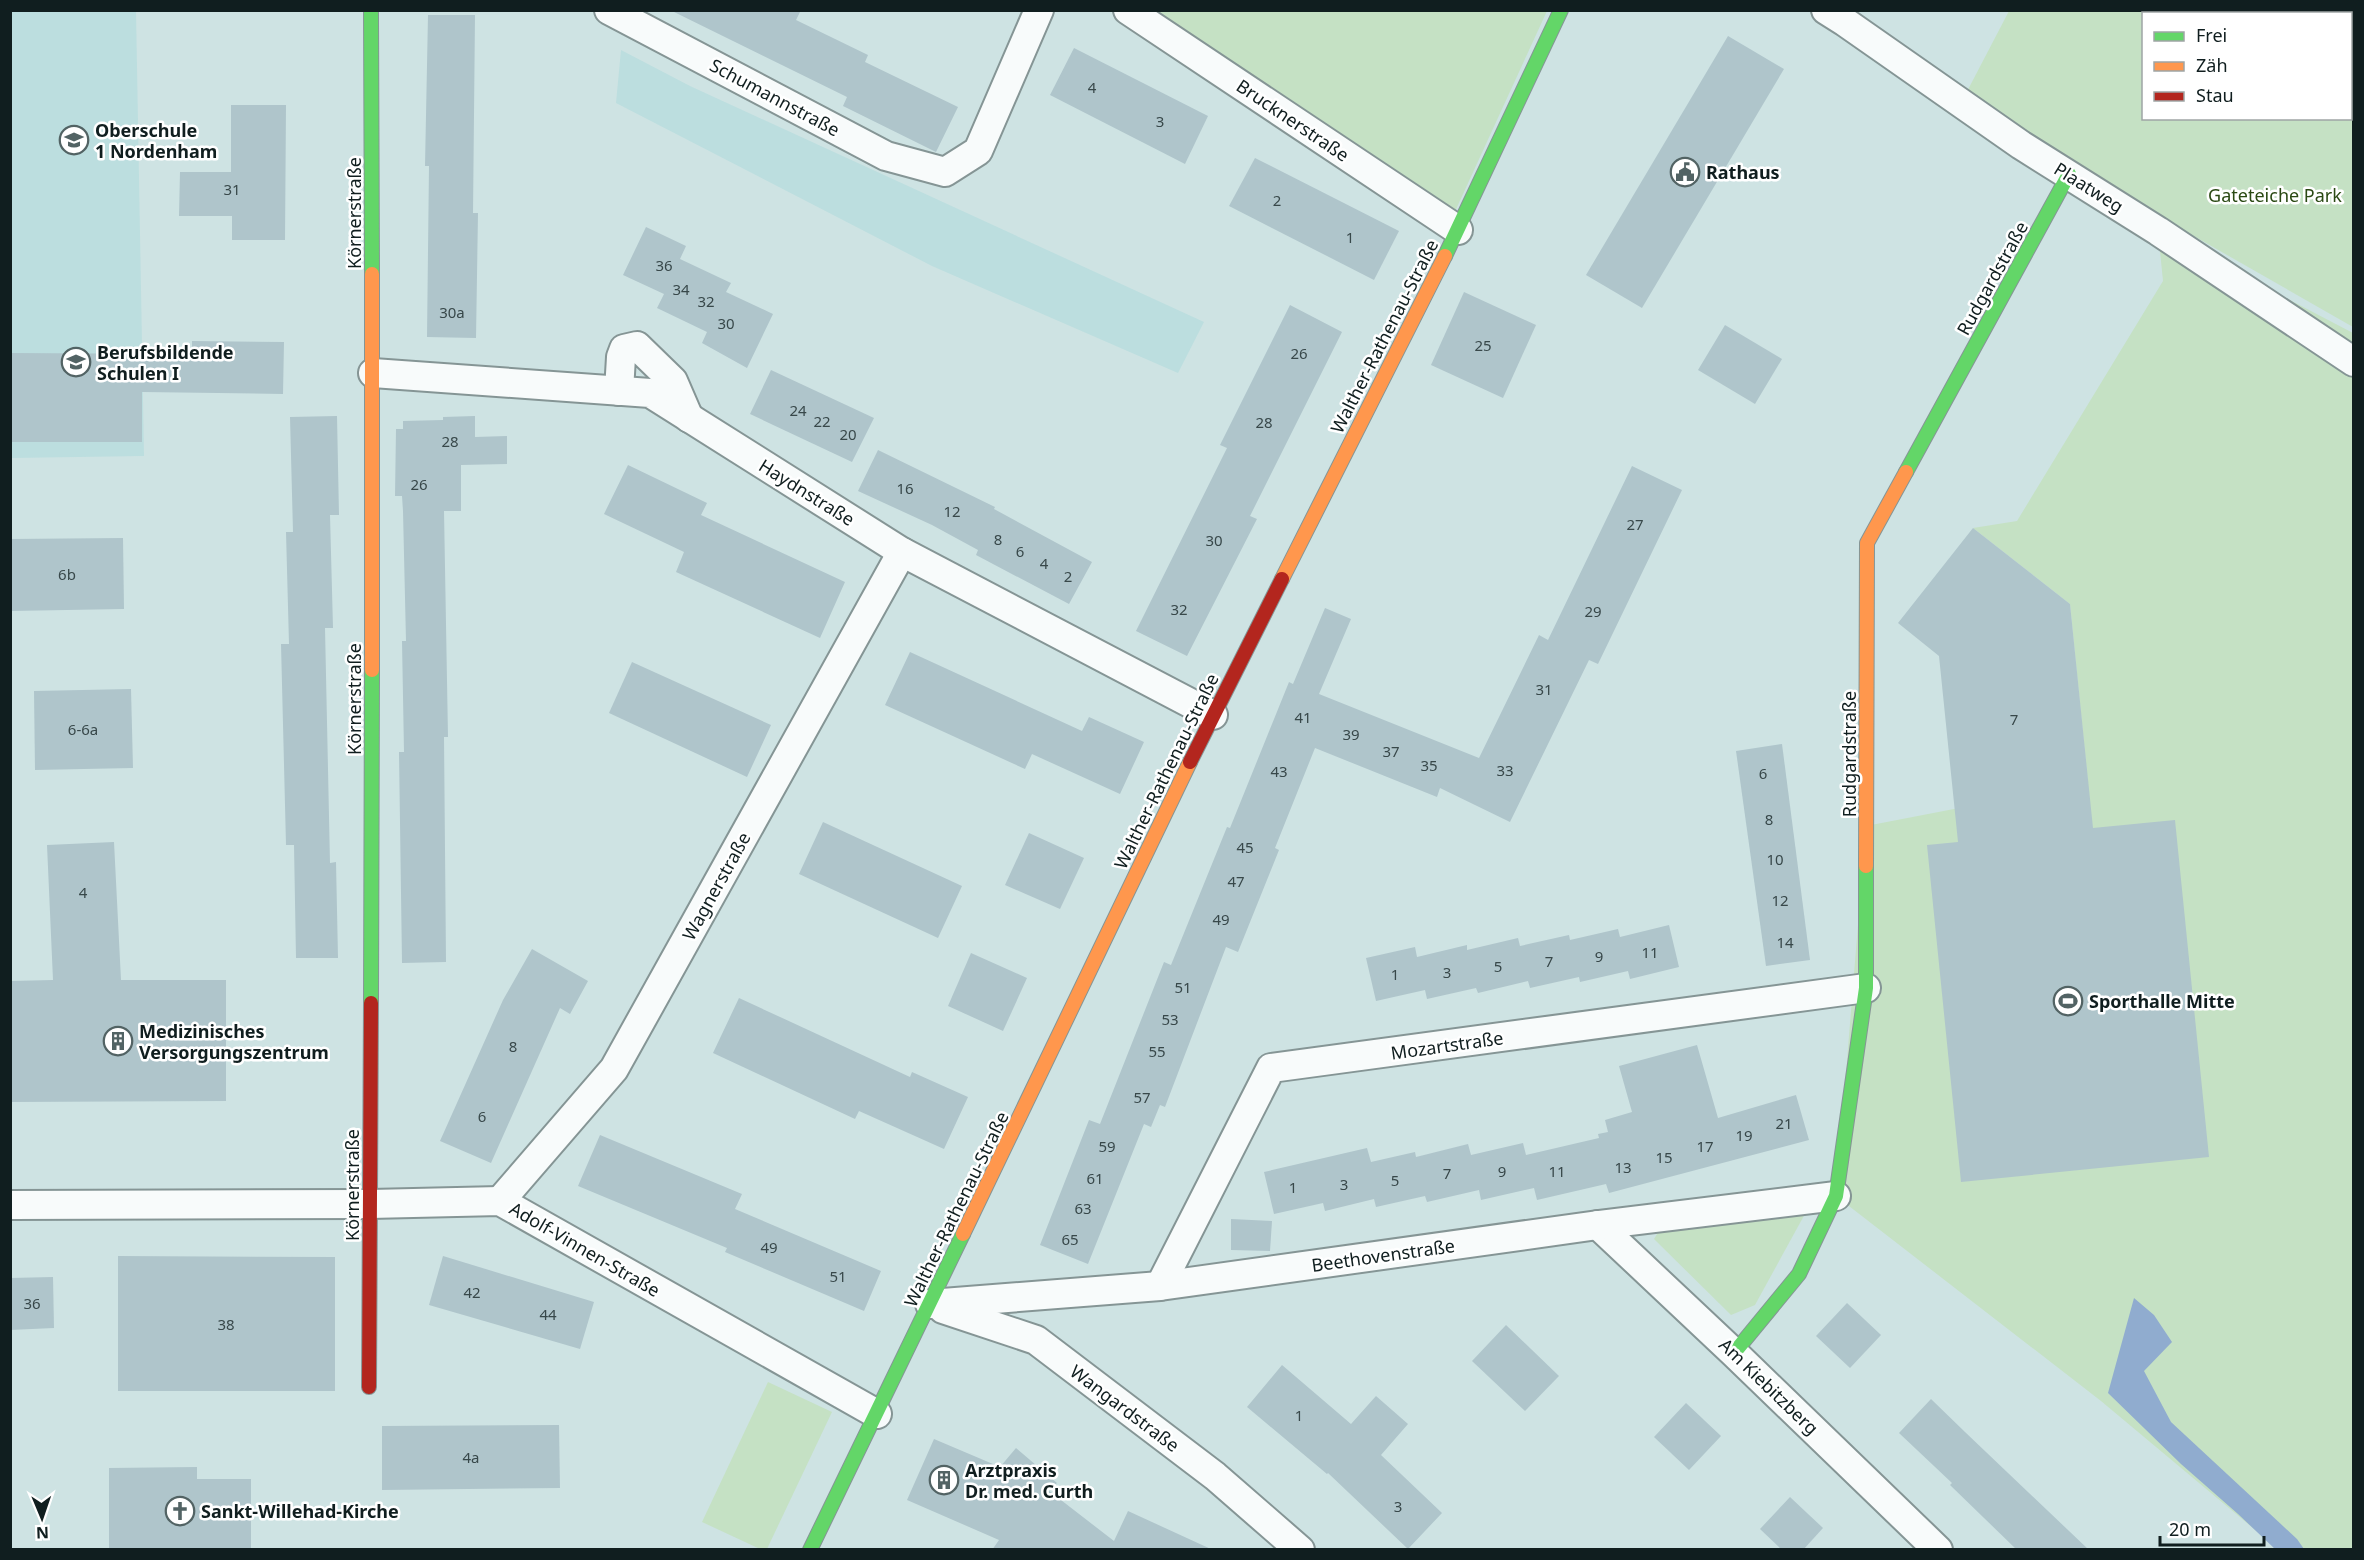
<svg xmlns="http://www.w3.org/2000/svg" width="2364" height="1560" font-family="'Noto Sans',sans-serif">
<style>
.built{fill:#bcdedf}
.green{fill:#c5e1c4;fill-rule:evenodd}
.water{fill:#90accf}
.building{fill:#afc5cb}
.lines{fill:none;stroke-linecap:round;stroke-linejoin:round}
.street-casing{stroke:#859595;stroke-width:32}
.fast-casing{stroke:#859595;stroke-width:16}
.slow-casing{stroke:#859595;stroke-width:16}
.jam-casing{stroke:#859595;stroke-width:16}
.street{stroke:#f8fbfb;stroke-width:28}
.fast{stroke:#63d668;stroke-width:14}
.slow{stroke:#ff974d;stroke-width:14}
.jam{stroke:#b3261e;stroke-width:14}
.labels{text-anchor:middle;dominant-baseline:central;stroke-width:5;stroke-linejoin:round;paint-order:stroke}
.number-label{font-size:15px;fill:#38484a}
.street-label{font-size:18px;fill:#101e1f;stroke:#fff}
.poi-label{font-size:18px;font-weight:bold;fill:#101e1f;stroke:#fff;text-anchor:start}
.park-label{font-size:18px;fill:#2a4913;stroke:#fff}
</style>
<rect width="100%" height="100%" fill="#cee3e3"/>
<g class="built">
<polygon points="10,11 136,11 144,456 11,458"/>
<polygon points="621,50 690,86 1204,322 1178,373 932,266 616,103"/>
</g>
<g class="green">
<polygon points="1131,11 1547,11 1452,218"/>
<path d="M2009,11H2353V327L1961,103ZM2144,14H2350V118H2144Z"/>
<polygon points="2158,231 2353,333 2353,1549 2278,1549 2101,1401 1836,1196 1866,826 2088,783 2070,604 1973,528 2017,521 2163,281"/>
<polygon points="1806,1212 1755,1305 1731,1315 1654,1239 1662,1226"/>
<polygon points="768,1382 832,1412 767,1549 760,1549 702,1522"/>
</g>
<polygon class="water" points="2134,1298 2154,1315 2172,1342 2144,1371 2171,1422 2297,1539 2304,1549 2275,1549 2238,1514 2181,1464 2108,1393"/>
<g class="building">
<polygon points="670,10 801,10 796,20 868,55 865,62 958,107 936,152 843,106 847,97"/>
<polygon points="428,15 475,15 473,213 478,213 476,338 427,337 429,166 425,166"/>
<polygon points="1728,36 1784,69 1642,308 1586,275"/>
<polygon points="1074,48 1208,116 1185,164 1050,95"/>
<polygon points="231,105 286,105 285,240 232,240 232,216 179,216 180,172 231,172"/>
<polygon points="1255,158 1399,231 1374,280 1229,206"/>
<polygon points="646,227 686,246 680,259 731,283 726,292 773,314 747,368 702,343 707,332 657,308 664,294 623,275"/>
<polygon points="1464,292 1536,325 1503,398 1431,365"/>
<polygon points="1290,305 1342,332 1250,516 1257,519 1187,656 1136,631 1227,448 1220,445"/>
<polygon points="1725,325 1782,359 1755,404 1698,370"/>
<polygon points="192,341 284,342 283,394 142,392 142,442 10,442 10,353 192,354"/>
<polygon points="771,370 874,418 852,462 750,414"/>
<polygon points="337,416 339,515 330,515 333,628 325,628 330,863 336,862 338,958 296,958 294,845 286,845 281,644 289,644 286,532 293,532 290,417"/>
<polygon points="475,416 475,437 507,436 507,464 461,465 461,511 444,511 448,737 444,737 446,962 402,963 399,752 404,752 402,641 406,641 403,511 402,496 395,496 396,429 403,429 403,421 443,420 443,417"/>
<polygon points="878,450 995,507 994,509 1092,562 1069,604 976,555 978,550 932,525 858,491"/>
<polygon points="628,465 707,503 701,515 845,582 820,638 676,572 684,552 604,514"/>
<polygon points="1632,466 1682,490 1598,664 1589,660 1510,822 1440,788 1437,797 1315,748 1275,848 1279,850 1238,952 1226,947 1165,1107 1160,1105 1151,1127 1144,1124 1088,1264 1040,1245 1089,1120 1100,1124 1164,962 1171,965 1227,827 1230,828 1289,682 1293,684 1325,608 1351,619 1319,694 1479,758 1539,635 1548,640"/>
<polygon points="1973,528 2070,604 2093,828 2175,820 2209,1157 1961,1182 1927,845 1958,842 1939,656 1898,623"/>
<polygon points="123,538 124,609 10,611 10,539"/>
<polygon points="910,652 1082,731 1089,717 1144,742 1120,794 1032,754 1025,769 885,705"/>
<polygon points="632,662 771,725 747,777 609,713"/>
<polygon points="131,689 133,768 35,770 34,691"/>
<polygon points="1782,744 1810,960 1766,966 1736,751"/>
<polygon points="823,822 962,886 938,938 799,874"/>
<polygon points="1029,833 1084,858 1060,909 1005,885"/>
<polygon points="114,842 121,980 226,980 226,1101 10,1102 10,981 53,980 47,845"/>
<polygon points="1669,925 1679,967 1630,979 1628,971 1580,982 1579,977 1530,988 1528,981 1478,993 1476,988 1427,999 1425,990 1376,1001 1366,958 1415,947 1417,957 1467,945 1467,950 1518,938 1520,946 1569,935 1570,940 1618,929 1620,937"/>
<polygon points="532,949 588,981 570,1014 560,1008 491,1163 440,1141 503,1000"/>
<polygon points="971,953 1027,978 1003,1031 948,1006"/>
<polygon points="739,998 910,1077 912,1072 968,1097 944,1149 859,1111 855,1119 713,1053"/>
<polygon points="1697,1045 1718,1118 1796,1095 1809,1140 1609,1193 1606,1184 1537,1200 1534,1188 1481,1200 1479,1190 1427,1202 1425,1196 1376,1207 1374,1199 1325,1211 1323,1203 1274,1214 1264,1172 1367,1148 1371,1162 1415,1152 1416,1157 1468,1144 1471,1155 1523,1143 1526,1155 1599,1138 1598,1134 1608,1132 1605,1120 1632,1112 1619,1066"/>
<polygon points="600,1135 742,1194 735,1209 881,1271 864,1311 725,1252 727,1248 578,1186"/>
<polygon points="1231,1219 1272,1221 1270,1251 1231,1250"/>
<polygon points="118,1256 335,1257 335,1391 118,1391"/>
<polygon points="443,1256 594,1302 580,1349 429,1305"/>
<polygon points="53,1277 54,1328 10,1330 10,1278"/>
<polygon points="1847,1303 1881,1335 1850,1368 1816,1336"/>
<polygon points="1506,1325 1559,1376 1525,1411 1472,1361"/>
<polygon points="1282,1365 1351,1424 1376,1396 1408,1424 1381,1455 1442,1513 1408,1549 1328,1473 1327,1474 1247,1407"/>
<polygon points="1931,1399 1965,1432 2089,1550 2017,1550 1950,1485 1952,1483 1899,1433"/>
<polygon points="1686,1403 1721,1436 1689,1470 1654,1437"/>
<polygon points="559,1425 560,1488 382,1490 382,1426"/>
<polygon points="934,1439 1000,1467 1016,1448 1057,1483 1048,1490 1114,1541 1128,1511 1213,1550 992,1550 999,1540 907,1500"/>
<polygon points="197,1467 197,1479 251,1479 251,1550 109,1550 109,1468"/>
<polygon points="1790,1497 1823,1528 1803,1550 1782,1550 1760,1529"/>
</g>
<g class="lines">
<g class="street-casing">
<g id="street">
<polyline points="609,10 886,156 945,172 978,151 1039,10"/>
<polyline points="1128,10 1458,230"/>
<polyline points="1826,10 1845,22 2021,145 2158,231 2354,362"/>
<polyline points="373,373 650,393 902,552 1213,715"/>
<polyline points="619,391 621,357 624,349 637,346 673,381 689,418"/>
<polyline points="500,1201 614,1069 902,552"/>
<polyline points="10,1205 370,1204 500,1201 877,1414"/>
<polyline points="1598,1225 1734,1353 1938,1550"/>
<polyline points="1160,1286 1271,1068 1866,988"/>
<polyline points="930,1304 1160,1286 1598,1225 1836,1196"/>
<polyline points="943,1309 1036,1340 1215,1476 1300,1550"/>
</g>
</g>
<g class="fast-casing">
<g id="fast">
<polyline points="371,10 372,274"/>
<polyline points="1445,256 1561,10"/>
<polyline points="1906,472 2069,174"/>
<polyline points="371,1003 372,670"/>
<polyline points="1734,1353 1799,1274 1836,1196 1866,988 1866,866"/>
<polyline points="810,1550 963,1234"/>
</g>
</g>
<g class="slow-casing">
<g id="slow">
<polyline points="1282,579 1445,256"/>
<polyline points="372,670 372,274"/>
<polyline points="1866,866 1867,543 1906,472"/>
<polyline points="963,1234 1190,762"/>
</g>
</g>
<g class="jam-casing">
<g id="jam">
<polyline points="1190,762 1282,579"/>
<polyline points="369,1387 371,1003"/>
</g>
</g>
<use href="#street" class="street"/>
<use href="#fast" class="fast"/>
<use href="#slow" class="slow"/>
<use href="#jam" class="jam"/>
</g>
<defs>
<g id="school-ring" transform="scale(1.5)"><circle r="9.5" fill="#fff" stroke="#526364" stroke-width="1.5"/><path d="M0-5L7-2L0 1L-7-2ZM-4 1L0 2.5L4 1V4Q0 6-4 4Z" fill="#526364"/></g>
<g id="civic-ring" transform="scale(1.5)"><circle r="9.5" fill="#fff" stroke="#526364" stroke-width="1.5"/><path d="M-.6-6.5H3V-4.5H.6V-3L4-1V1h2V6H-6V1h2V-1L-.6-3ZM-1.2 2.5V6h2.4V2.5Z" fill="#526364"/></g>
<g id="stadium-ring" transform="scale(1.5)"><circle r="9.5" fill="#fff" stroke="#526364" stroke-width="1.5"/><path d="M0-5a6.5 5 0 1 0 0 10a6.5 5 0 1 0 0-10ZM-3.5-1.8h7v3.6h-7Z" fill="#526364"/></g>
<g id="building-ring" transform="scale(1.5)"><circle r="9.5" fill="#fff" stroke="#526364" stroke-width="1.5"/><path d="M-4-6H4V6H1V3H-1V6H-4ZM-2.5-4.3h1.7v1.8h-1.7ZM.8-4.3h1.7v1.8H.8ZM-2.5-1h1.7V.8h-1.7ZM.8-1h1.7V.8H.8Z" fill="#526364"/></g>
<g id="church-ring" transform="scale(1.5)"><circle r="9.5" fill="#fff" stroke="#526364" stroke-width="1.5"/><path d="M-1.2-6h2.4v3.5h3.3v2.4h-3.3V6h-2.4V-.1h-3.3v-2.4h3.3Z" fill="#526364"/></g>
</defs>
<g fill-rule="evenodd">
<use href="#school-ring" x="74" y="140"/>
<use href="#civic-ring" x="1685" y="172"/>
<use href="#school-ring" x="76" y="362"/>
<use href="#stadium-ring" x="2068" y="1001"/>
<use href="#building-ring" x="118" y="1041"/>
<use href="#building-ring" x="944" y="1480"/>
<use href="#church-ring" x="180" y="1511"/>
</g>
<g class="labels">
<g class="number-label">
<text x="1092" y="87">4</text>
<text x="1160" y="121">3</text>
<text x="232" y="189">31</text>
<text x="1277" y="200">2</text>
<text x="1350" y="237">1</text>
<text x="664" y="265">36</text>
<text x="681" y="289">34</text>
<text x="706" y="301">32</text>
<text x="452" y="312">30a</text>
<text x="726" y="323">30</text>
<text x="1483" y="345">25</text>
<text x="1299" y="353">26</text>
<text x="798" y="410">24</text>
<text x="822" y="421">22</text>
<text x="1264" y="422">28</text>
<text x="848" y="434">20</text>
<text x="450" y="441">28</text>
<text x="419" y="484">26</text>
<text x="905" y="488">16</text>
<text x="952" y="511">12</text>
<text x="1635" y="524">27</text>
<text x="998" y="539">8</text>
<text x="1214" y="540">30</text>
<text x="1020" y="551">6</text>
<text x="1044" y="563">4</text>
<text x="67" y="574">6b</text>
<text x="1068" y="576">2</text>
<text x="1179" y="609">32</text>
<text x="1593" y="611">29</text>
<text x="1544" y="689">31</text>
<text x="1303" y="717">41</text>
<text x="2014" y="719">7</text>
<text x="83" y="729">6-6a</text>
<text x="1351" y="734">39</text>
<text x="1391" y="751">37</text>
<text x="1429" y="765">35</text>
<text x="1505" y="770">33</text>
<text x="1279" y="771">43</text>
<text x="1763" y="773">6</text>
<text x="1769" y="819">8</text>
<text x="1245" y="847">45</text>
<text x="1775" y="859">10</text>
<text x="1236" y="881">47</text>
<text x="83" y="892">4</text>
<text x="1780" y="900">12</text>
<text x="1221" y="919">49</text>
<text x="1785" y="942">14</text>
<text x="1650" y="952">11</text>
<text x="1599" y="956">9</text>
<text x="1549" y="961">7</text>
<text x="1498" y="966">5</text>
<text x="1447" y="972">3</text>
<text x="1395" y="974">1</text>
<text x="1183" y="987">51</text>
<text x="1170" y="1019">53</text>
<text x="513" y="1046">8</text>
<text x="1157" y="1051">55</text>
<text x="1142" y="1097">57</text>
<text x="482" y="1116">6</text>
<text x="1784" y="1123">21</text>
<text x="1744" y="1135">19</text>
<text x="1107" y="1146">59</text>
<text x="1705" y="1146">17</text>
<text x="1664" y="1157">15</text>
<text x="1623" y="1167">13</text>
<text x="1502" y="1171">9</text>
<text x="1557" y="1171">11</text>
<text x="1447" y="1173">7</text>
<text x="1095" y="1178">61</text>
<text x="1395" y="1180">5</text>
<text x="1344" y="1184">3</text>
<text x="1293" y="1187">1</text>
<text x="1083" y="1208">63</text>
<text x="1070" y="1239">65</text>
<text x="769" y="1247">49</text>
<text x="838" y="1276">51</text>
<text x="472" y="1292">42</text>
<text x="32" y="1303">36</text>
<text x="548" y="1314">44</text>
<text x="226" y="1324">38</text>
<text x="1299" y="1415">1</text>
<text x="471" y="1457">4a</text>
<text x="1398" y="1506">3</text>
</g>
<g class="street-label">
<text transform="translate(775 97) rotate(28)">Schumannstraße</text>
<text transform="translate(1293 120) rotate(34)">Brucknerstraße</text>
<text transform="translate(2089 187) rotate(32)">Plaatweg</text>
<text transform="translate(354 213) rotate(-90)">Körnerstraße</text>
<text transform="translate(1992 278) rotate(-61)">Rudgardstraße</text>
<text transform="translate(1384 336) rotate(-63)">Walther-Rathenau-Straße</text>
<text transform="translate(807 492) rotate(32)">Haydnstraße</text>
<text transform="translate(354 699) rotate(-90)">Körnerstraße</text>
<text transform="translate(1849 754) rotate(-90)">Rudgardstraße</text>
<text transform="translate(1166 771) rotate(-64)">Walther-Rathenau-Straße</text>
<text transform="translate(716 886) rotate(-61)">Wagnerstraße</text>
<text transform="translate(1447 1045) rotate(-8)">Mozartstraße</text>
<text transform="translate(352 1185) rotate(-90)">Körnerstraße</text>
<text transform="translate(956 1209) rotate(-64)">Walther-Rathenau-Straße</text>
<text transform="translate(585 1249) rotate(30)">Adolf-Vinnen-Straße</text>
<text transform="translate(1383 1255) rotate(-8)">Beethovenstraße</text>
<text transform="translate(1769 1386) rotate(44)">Am Kiebitzberg</text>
<text transform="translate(1125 1408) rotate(37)">Wangardstraße</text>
</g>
<g class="poi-label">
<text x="95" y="130">Oberschule<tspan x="95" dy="21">1 Nordenham</tspan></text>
<text x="1706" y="172">Rathaus</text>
<text x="97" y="352">Berufsbildende<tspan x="97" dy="21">Schulen I</tspan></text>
<text x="2089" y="1001">Sporthalle Mitte</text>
<text x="139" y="1031">Medizinisches<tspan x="139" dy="21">Versorgungszentrum</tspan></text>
<text x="965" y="1470">Arztpraxis<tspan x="965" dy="21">Dr. med. Curth</tspan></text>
<text x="201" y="1511">Sankt-Willehad-Kirche</text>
</g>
<g class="park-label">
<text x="2275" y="195">Gateteiche Park</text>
</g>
</g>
<rect width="2364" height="1560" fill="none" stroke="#101e1f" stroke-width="24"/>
<rect x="2142" y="12" width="210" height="108" fill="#ffffff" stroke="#9fa5a5" stroke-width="1.5"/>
<rect x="2154" y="32" width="30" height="9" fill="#63d668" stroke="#9fa5a5" stroke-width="1.5"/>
<text x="2196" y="42" font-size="18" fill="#101e1f">Frei</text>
<rect x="2154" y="62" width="30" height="9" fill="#ff974d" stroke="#9fa5a5" stroke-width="1.5"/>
<text x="2196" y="72" font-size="18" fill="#101e1f">Zäh</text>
<rect x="2154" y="92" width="30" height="9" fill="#b3261e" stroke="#9fa5a5" stroke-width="1.5"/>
<text x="2196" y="102" font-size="18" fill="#101e1f">Stau</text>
<g transform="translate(42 1518) rotate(178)" stroke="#ffffff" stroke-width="4.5" paint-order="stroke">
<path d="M0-4.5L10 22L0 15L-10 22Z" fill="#101e1f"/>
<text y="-9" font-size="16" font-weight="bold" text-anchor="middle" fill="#101e1f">N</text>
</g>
<path d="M2160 1536v9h104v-9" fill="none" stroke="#101e1f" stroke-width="3"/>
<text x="2169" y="1536" font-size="18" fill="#101e1f" stroke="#ffffff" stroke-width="4.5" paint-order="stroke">20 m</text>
</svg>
